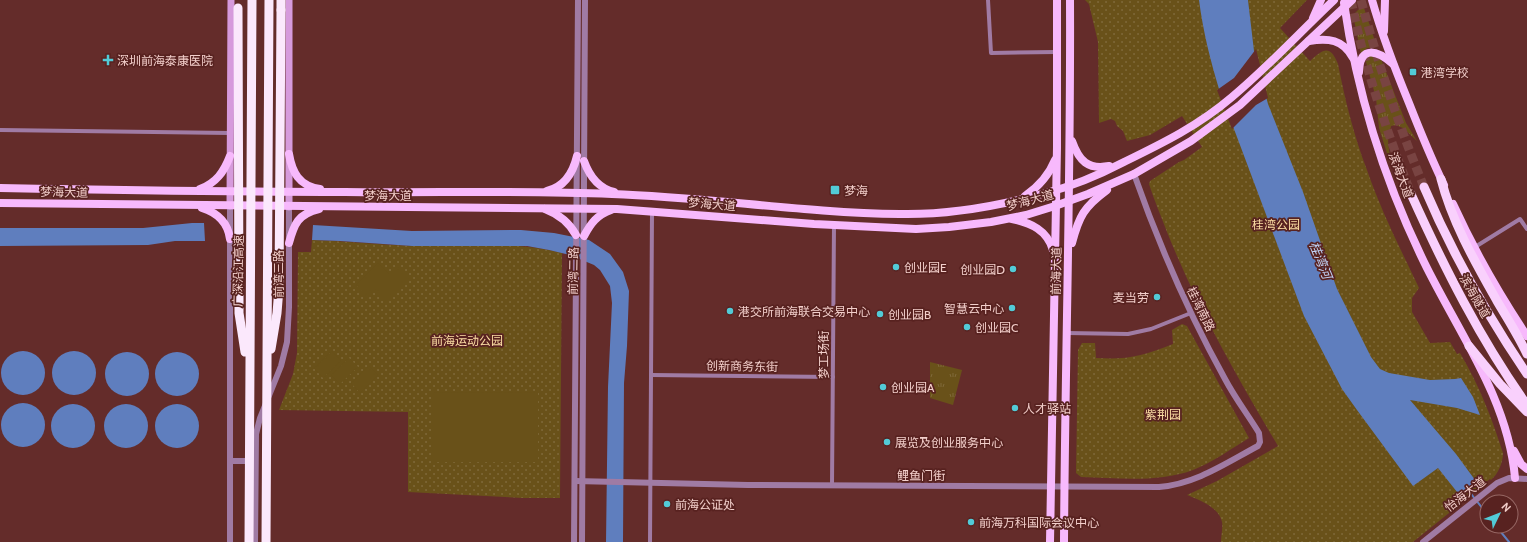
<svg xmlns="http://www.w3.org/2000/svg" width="1527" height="542" font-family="Cabin,'Noto Sans SC',sans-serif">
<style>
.grass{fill:url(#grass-tufts)}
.park{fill:url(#park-dots)}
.pitch{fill:#695119}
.water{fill:#5f7ebe}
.pier{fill:#642c2a}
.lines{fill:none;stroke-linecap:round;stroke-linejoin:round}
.stream{stroke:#5f7ebe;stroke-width:2}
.trunk-tunnel{stroke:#794442;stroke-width:9;stroke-dasharray:9 4.5;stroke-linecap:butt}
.minor{stroke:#a07ba4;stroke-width:4}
.tertiary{stroke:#a07ba4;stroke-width:6}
.secondary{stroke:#d69adc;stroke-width:7}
.primary{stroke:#f7b9fc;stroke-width:8}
.trunk{stroke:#f9d0fc;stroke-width:9}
.motorway{stroke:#fbe8fc;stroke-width:9}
.motorway-bridge{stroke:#fbe8fc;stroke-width:9}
.poi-dot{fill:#52cbd7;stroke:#582220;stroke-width:1.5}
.labels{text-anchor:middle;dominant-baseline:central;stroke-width:3.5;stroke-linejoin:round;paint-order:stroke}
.poi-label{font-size:12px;fill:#f3cfcb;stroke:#582220;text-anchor:start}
.street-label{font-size:12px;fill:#f3cfcb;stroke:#582220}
.park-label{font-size:12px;fill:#fcdea4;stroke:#582220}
.water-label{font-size:13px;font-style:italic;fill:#c0d2f6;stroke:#582220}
</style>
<defs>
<pattern id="grass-tufts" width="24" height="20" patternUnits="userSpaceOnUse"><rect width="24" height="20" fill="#695119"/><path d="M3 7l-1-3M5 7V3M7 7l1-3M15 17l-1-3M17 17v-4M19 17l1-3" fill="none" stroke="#7f6939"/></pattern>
<pattern id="park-dots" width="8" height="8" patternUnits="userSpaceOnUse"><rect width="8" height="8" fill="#695119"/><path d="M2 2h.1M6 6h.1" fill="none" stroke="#7f6939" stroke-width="1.8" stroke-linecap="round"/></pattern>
</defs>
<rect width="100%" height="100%" fill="#642c2a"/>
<g class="grass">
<polygon points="1364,8 1377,47 1367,48 1361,54 1353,15 1359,9"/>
<polygon points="1369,54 1381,59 1406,123 1417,141 1403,128 1396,125 1391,126 1388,141 1391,166 1379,128 1376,98 1366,62 1367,58"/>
<polygon points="930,362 962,370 953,405 930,398"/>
</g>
<g class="park">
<path d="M1085,0H1307L1280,28L1310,61C1323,49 1330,44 1338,64C1345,100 1354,136 1367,170C1381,211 1401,250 1419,288L1412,298V312L1430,343L1450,342L1457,354L1460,353C1480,387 1491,416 1503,453C1503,463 1498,474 1491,480L1490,479L1456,505L1454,509L1413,542H1221C1221,536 1223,528 1222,522C1219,507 1199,500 1187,495L1217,481L1278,446C1237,377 1197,307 1167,232C1161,216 1154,200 1149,184L1150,181L1179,162L1184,160L1202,147L1182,116L1150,135L1127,141L1123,131L1117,126L1115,121L1111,119L1099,123L1098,42L1089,4Z"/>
<path d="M312,240C346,241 379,245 413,246C462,247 514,240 562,253L560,498H523L408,492V412L279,410L293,374L297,353L298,252H311Z"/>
<path d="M1182,324L1187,326L1249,438C1231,449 1213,462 1193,470C1158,483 1117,478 1081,477L1076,473L1078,350L1082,343H1095L1096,358C1127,360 1143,356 1173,344L1172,330Z"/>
</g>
<g class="pitch">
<polygon points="378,263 389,274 366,296 356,285"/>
<polygon points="398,267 409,279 386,301 375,289"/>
<polygon points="332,351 341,361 323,378 314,368"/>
<polygon points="349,358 358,367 340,384 331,375"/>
<polygon points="369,366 378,375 360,393 351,383"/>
<polygon points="431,392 538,393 538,462 431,462"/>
</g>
<g class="water">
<path d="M1199,0H1248L1254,51L1268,104L1303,192L1337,289L1371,357L1380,369L1389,373L1430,380L1455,379L1461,378L1473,397L1480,415L1457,408L1410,400L1456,454L1478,484L1461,497L1438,468L1413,486L1357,410L1342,389L1304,316L1219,89C1210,59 1203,31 1199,0Z"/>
<polygon points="192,223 204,223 205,241 175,241 148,245 0,246 0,228 143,228"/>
<polygon points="313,225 412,231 521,230 554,233 589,240 610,254 623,272 629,291 627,346 624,383 623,542 606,542 608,387 612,303 610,286 600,270 594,265 570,255 549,250 527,246 412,246 340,241 312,240"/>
<circle cx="23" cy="373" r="22"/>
<circle cx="74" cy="373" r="22"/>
<circle cx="127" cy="374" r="22"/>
<circle cx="177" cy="374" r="22"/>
<circle cx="23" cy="425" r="22"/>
<circle cx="126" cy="426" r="22"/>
<circle cx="73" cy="426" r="22"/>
<circle cx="177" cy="426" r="22"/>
</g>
<polygon class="pier" points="1256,49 1268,98 1256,105 1232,129 1217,90 1234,78"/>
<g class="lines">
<g class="stream">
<polyline points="1468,490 1487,514"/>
<polyline points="1496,526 1509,542"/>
</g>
<g class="trunk-tunnel">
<path d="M1351,0C1364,67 1387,131 1411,194"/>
<path d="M1361,0C1378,64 1399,126 1424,187"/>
</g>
<g class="minor">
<polyline points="988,0 991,53 1056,52"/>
<polyline points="0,130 230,133"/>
<polyline points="1475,247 1520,219 1527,229"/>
<polyline points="1067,333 1128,334 1151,329 1191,313"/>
<polyline points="651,375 833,377"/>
<polyline points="832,485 834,225"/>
<polyline points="650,542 652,212"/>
</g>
<g class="tertiary">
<polyline points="230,206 230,542"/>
<polyline points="230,461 252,461"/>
<path d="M575,481L748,485L1159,487C1196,484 1226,463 1258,446L1260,442L1259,433C1248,415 1235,398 1225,379C1189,314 1159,245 1134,174"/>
<polyline points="255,542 256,434 260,418 281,366 287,342 289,307 289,207"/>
<polyline points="574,542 578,0"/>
<polyline points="582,542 585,0"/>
<polyline points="1423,542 1497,483 1509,478 1527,479"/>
</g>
<g class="secondary">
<polyline points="230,206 231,0"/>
<polyline points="289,207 289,0"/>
</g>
<g class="primary">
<path d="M1372,0C1382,35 1395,69 1409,103C1420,131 1431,158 1444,185"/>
<path d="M1344,3C1357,93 1384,180 1424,262C1458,332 1508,398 1515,478"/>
<polyline points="1313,18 1321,0"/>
<polyline points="1384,31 1385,0"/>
<path d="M1309,41C1328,38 1343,39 1353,58"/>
<path d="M1359,72C1360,44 1378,51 1393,64"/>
<path d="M1072,141C1079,161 1088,170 1109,166"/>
<path d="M289,154C292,172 299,186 320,189"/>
<path d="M584,161C589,175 598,188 614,192"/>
<path d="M0,188C115,190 230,192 345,192C434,193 523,190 612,194C708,197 804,213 900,214C948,215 999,206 1046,193C1073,186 1099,175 1124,162C1163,143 1198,126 1232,97C1268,67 1300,32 1334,0"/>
<path d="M200,189C216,183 224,172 230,156"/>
<path d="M547,191C564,187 573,173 577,156"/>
<path d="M1025,196C1038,187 1049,175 1055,160"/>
<polyline points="0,203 617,209 814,224 916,229 949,227 991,222 1026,215 1055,206 1088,194 1134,174 1191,141 1240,105 1352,0"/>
<path d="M1453,204C1474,250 1499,294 1527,336"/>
<path d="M202,208C218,213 228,223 230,239"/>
<path d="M545,209C558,214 569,222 576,235"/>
<path d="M1012,219C1031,223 1047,230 1053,250"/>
<path d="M584,236C591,223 597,215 611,210"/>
<path d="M289,243C294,224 298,214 319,209"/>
<path d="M1072,243C1079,216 1084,207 1107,190"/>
<polyline points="1514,451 1521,464 1527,469"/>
<polyline points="1050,542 1057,147 1057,0"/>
<path d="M1064,542C1065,361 1071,181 1070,0"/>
</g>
<g class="trunk">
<path d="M1441,179C1452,222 1475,262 1497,301C1507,318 1518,335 1527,354"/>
<path d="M1424,187C1452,253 1487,315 1527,374"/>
<path d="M1411,194C1444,267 1480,339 1527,405"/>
<polyline points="1469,346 1500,384 1527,412"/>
</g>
<polyline class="motorway" points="281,10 281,0"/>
<g class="motorway-bridge">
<polyline points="238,8 239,298 239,313 245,352"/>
<polyline points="271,349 277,313 279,288 281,10"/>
<polyline points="249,542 252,0"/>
<polyline points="266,542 269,0"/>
</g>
</g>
<g class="poi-dot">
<path d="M106 54h4v4h4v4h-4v4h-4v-4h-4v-4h4z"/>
<rect x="1409" y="68" width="8" height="8" rx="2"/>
<rect x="830" y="185" width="10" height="10" rx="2"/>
<circle cx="896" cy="267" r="4"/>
<circle cx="1013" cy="269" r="4"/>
<circle cx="1157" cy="297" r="4"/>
<circle cx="1012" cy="308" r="4"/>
<circle cx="730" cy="311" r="4"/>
<circle cx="880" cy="314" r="4"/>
<circle cx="967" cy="327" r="4"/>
<circle cx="883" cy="387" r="4"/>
<circle cx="1015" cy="408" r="4"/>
<circle cx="887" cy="442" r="4"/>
<circle cx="667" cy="504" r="4"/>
<circle cx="971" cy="522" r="4"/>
</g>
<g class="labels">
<g class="poi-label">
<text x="117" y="60">深圳前海泰康医院</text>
<text x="1421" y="72">港湾学校</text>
<text x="844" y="190">梦海</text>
<text x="904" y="267">创业园E</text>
<text x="1005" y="269" text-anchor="end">创业园D</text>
<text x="1149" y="297" text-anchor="end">麦当劳</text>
<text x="1004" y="308" text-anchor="end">智慧云中心</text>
<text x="738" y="311">港交所前海联合交易中心</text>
<text x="888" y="314">创业园B</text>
<text x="975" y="327">创业园C</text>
<text x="891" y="387">创业园A</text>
<text x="1023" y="408">人才驿站</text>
<text x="895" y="442">展览及创业服务中心</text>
<text x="675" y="504">前海公证处</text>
<text x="979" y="522">前海万科国际会议中心</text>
</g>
<g class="street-label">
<text transform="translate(1401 175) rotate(70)">滨海大道</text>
<text transform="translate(64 192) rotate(1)">梦海大道</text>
<text x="388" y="195">梦海大道</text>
<text transform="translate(1030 200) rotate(-15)">梦海大道</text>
<text transform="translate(712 204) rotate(5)">梦海大道</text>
<text transform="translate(238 271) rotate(-89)">广深沿江高速</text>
<text transform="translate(573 271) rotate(-89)">前湾二路</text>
<text transform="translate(1056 271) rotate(-89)">前海大道</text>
<text transform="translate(278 274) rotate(-90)">前湾三路</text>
<text transform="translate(1475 296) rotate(60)">滨海隧道</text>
<text transform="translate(1201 309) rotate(64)">桂湾南路</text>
<text transform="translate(823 355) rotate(-90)">梦工场街</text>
<text transform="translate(742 366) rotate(1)">创新商务东街</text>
<text x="921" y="475">鲤鱼门街</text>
<text transform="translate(1465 494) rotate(-38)">怡海大道</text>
</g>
<g class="park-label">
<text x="1276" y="224">桂湾公园</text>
<text x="467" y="340">前海运动公园</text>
<text x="1163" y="414">紫荆园</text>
</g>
<g class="water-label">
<text transform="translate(1321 260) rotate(68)">桂湾河</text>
</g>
</g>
<g transform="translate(1499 514) rotate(47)"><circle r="19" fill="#582220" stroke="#966764"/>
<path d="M0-3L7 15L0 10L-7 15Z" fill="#52cbd7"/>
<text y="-6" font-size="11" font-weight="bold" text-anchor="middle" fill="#f3cfcb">N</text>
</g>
</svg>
